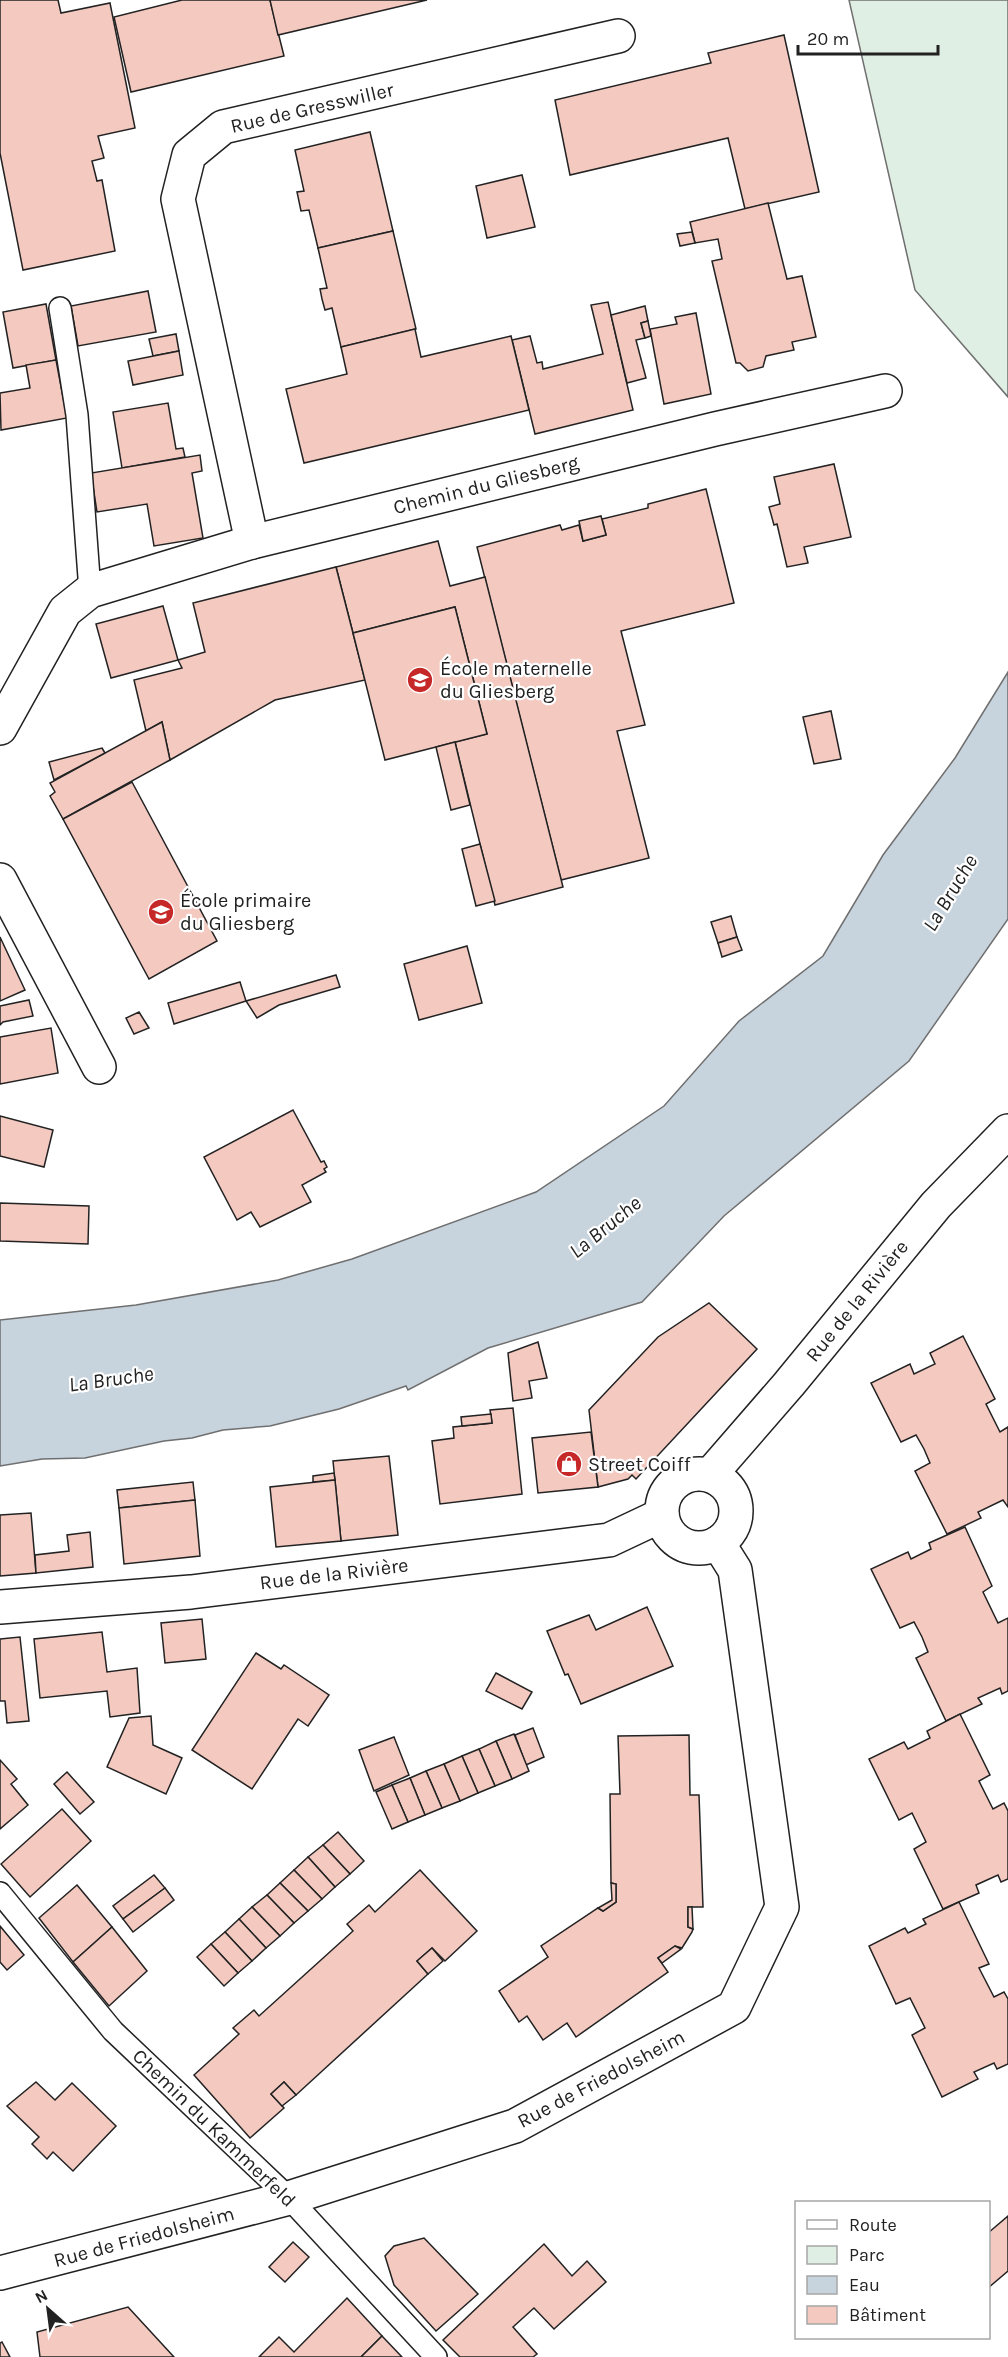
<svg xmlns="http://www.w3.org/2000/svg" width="1008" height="2357" font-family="Karla,sans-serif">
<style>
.green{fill:#e0efe3;stroke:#6f6f6f;stroke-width:1.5}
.water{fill:#c7d3dd;stroke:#6f6f6f;stroke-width:1.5}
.building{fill:#f3c9c0;stroke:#222;stroke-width:1.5}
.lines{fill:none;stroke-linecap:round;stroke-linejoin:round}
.service-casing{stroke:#222;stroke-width:24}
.minor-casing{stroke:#222;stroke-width:36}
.service{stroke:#fff;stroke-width:21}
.minor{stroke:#fff;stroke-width:33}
.labels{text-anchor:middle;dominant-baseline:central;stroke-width:4.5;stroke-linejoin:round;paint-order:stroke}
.street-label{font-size:20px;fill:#222;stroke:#fff}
.poi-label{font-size:20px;fill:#222;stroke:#fff;text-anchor:start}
.water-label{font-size:21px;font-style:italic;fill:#222;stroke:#fff}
</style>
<rect width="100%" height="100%" fill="#fff"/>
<polygon class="green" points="849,0 1008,0 1008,397 915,290"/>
<polygon class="water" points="1008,672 1008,919 909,1061 724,1216 642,1302 488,1348 408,1390 406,1386 339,1409 270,1426 223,1430 192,1438 164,1441 85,1458 42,1459 0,1466 0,1320 136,1305 278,1280 352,1259 536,1192 664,1106 739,1021 823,956 883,855 955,758"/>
<g class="building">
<polygon points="0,0 58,0 61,13 110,3 135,128 98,136 104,158 92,161 97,181 102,180 115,251 23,270 0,153"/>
<polygon points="182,0 270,0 284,56 131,92 114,17"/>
<polygon points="270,0 427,0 278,35"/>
<polygon points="784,35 819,192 745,209 728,138 570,175 555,100 711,63 708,53"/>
<polygon points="370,132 393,231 318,248 309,210 301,211 297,192 304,191 295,150"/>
<polygon points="522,175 535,227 487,238 476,186"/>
<polygon points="768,203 787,279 802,276 816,337 792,342 794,350 766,356 763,367 748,371 740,363 736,363 712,261 722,259 718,239 695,243 690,222"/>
<polygon points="393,231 416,329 341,347 332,308 325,310 322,299 320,289 327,288 318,248"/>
<polygon points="692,232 695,243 680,246 677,234"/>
<polygon points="148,291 156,332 78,346 71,306"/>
<polygon points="608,302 633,410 535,434 512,340 530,336 537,363 542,362 543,369 603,354 591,305"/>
<polygon points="46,304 56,360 13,368 3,312"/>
<polygon points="645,306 648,321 641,323 645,338 636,340 646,378 627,383 611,315"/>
<polygon points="696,313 711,394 664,404 650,329 677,324 675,317"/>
<polygon points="648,321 651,336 645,338 641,323"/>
<polygon points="415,329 421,357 511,336 529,410 304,463 286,389 347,374 341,347"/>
<polygon points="176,334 179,351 153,356 149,339"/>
<polygon points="179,351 183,375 133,385 128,361"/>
<polygon points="56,360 67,418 1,430 0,393 30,388 26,365"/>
<polygon points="168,403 176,449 183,448 185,457 122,468 113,412"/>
<polygon points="200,455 202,471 192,473 203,538 154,546 147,504 97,512 91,473"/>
<polygon points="834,464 851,537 804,547 808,563 787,567 777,524 774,525 769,507 780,504 774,477"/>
<polygon points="706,489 734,603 621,631 645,725 617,731 649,858 561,880 477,547 560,525 562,530 579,525 583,541 606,535 602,519 648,508 648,504"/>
<polygon points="601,516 606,535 583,541 579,521"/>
<polygon points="438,541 450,586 485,577 563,887 495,905 455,742 487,734 455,607 353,633 336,567"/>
<polygon points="336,567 365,680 275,700 170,760 162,722 146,731 134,680 182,668 178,660 205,652 193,603"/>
<polygon points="163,606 178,660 111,678 96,624"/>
<polygon points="455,607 487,734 385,760 353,633"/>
<polygon points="831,711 841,759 814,764 803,717"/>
<polygon points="162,722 170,760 63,819 50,796 55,792 50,783"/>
<polygon points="455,742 470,805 451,810 436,747"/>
<polygon points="102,748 105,753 54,780 49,762"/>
<polygon points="132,782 217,941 149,979 63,819"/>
<polygon points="480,844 495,901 476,906 462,849"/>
<polygon points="731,916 737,937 718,943 711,922"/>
<polygon points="0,937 25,990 0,1001"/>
<polygon points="737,937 742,950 722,957 718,943"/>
<polygon points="467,946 482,1003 419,1020 404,964"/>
<polygon points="336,975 340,987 279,1005 257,1018 246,1001"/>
<polygon points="240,982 246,1001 174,1024 168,1003"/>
<polygon points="29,1000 33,1016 3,1022 0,1025 0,1006"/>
<polygon points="139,1012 149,1028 134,1034 126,1018"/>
<polygon points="51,1028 58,1073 0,1084 0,1037"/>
<polygon points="293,1110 321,1162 324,1161 327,1167 324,1169 326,1172 302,1185 311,1202 260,1227 251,1212 237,1220 204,1157"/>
<polygon points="0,1116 53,1130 44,1167 0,1156"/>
<polygon points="0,1203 89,1206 88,1244 0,1241"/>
<polygon points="709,1303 757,1349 636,1479 632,1475 628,1479 598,1487 589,1410 658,1337"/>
<polygon points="963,1336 995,1399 986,1404 1000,1432 1008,1427 1008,1507 1003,1500 978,1512 981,1518 947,1534 915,1471 930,1463 924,1449 916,1435 901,1442 871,1383 910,1364 914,1374 935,1364 930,1353"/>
<polygon points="538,1342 547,1378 529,1381 532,1398 513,1401 508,1353"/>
<polygon points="513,1408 522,1494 440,1504 432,1441 454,1438 453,1427 492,1423 490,1410"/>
<polygon points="491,1414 492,1423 462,1426 461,1417"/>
<polygon points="591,1432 598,1487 538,1493 532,1438"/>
<polygon points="389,1456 398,1535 341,1541 333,1461"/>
<polygon points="334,1473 335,1480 313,1482 313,1476"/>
<polygon points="335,1480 341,1541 276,1547 270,1487"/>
<polygon points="193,1482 195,1500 119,1508 117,1490"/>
<polygon points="195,1500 200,1556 124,1564 119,1508"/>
<polygon points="31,1513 36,1573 0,1576 0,1515"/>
<polygon points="965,1527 992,1586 983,1592 998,1623 1008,1618 1008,1691 1002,1694 1000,1688 978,1698 982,1704 946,1721 916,1658 928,1652 922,1637 914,1622 900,1628 871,1569 908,1552 911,1559 931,1549 929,1543"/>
<polygon points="90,1532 93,1567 36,1573 35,1555 69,1551 67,1535"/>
<polygon points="647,1607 673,1666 581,1704 568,1674 565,1675 547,1631 589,1615 596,1630"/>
<polygon points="202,1619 206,1659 165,1663 161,1623"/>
<polygon points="102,1632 107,1672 137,1668 140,1713 110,1717 107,1691 40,1698 34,1639"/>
<polygon points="20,1637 29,1721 7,1723 5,1701 0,1701 0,1639"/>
<polygon points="256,1653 281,1669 284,1665 329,1695 308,1726 298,1719 252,1789 192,1750"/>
<polygon points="496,1673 532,1692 522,1709 486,1691"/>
<polygon points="960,1714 990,1775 979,1781 993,1809 1004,1803 1008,1811 1008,1879 1001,1882 998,1875 976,1885 979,1893 943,1909 914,1849 926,1842 912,1813 899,1820 869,1759 904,1742 908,1749 930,1738 927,1731"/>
<polygon points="151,1716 153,1745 182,1758 166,1794 107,1767 129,1718"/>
<polygon points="533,1728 544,1757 526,1765 515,1735"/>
<polygon points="514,1734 529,1771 512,1779 496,1741"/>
<polygon points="689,1735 690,1795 699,1795 703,1907 688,1907 688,1927 693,1929 692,1932 682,1948 675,1946 658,1958 668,1972 576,2037 567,2023 543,2040 527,2016 519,2022 499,1991 548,1957 541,1946 598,1908 603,1911 616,1902 616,1884 611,1883 610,1794 620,1794 618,1736"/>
<polygon points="394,1737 409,1775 374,1791 359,1750"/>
<polygon points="496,1741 512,1779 495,1786 479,1749"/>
<polygon points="479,1749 495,1786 478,1793 462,1756"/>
<polygon points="462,1756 478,1793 460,1801 444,1764"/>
<polygon points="0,1760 17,1779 11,1784 28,1805 0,1829"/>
<polygon points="444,1764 460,1801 442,1808 426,1771"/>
<polygon points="426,1771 442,1808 425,1815 410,1778"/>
<polygon points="67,1772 94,1802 80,1814 54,1784"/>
<polygon points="410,1778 425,1815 408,1822 392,1785"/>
<polygon points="392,1785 408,1822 392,1829 376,1792"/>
<polygon points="62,1809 91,1841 30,1897 1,1864"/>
<polygon points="338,1832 364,1861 350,1874 323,1845"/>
<polygon points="323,1845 350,1874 335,1887 308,1857"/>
<polygon points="308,1857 335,1887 322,1899 294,1870"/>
<polygon points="294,1870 322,1899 308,1911 280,1883"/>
<polygon points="420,1870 477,1931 445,1961 432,1948 417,1961 428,1974 296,2095 284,2082 271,2094 284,2108 250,2138 194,2075 239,2034 233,2028 254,2010 259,2016 353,1931 347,1924 369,1905 375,1912"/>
<polygon points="154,1875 165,1888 123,1919 113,1906"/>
<polygon points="280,1883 308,1911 294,1923 267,1895"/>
<polygon points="611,1883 616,1884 616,1902 603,1911 598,1908 612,1900"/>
<polygon points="77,1885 112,1927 73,1962 39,1918"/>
<polygon points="165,1888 174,1900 133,1932 123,1919"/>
<polygon points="267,1895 294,1923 280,1936 252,1907"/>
<polygon points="959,1902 989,1964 979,1968 994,1997 1004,1992 1008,1999 1008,2064 997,2069 994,2063 974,2072 978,2079 942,2097 912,2035 925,2028 910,1998 896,2004 869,1946 905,1928 908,1933 926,1924 923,1919"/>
<polygon points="252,1907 280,1936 266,1948 239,1919"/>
<polygon points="688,1907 692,1907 693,1929 688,1927"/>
<polygon points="239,1919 266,1948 252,1961 225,1932"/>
<polygon points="0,1926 24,1955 7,1970 0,1962"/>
<polygon points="112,1927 147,1971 109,2006 73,1962"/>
<polygon points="225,1932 252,1961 238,1973 211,1944"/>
<polygon points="211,1944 238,1973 224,1986 197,1957"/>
<polygon points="675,1946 681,1949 662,1963 658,1958"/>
<polygon points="432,1948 443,1961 428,1974 417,1961"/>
<polygon points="36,2082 55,2100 72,2083 116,2126 73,2171 53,2152 47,2159 32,2144 39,2137 7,2106"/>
<polygon points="284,2082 296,2095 282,2106 271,2094"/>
<polygon points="1008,2216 1008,2271 988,2288 988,2233"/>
<polygon points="424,2238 478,2294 436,2331 394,2285 385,2256 394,2246"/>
<polygon points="293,2242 309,2257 285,2282 269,2267"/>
<polygon points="544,2244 572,2276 587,2261 606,2282 554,2329 534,2308 513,2327 537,2354 533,2357 460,2357 443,2340"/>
<polygon points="347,2298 382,2336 361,2357 259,2357 279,2337 294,2352"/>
<polygon points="128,2307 174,2357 40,2357 37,2332"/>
<polygon points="382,2336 402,2357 361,2357"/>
<polygon points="2,2342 10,2357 0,2357 0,2343"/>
</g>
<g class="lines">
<g class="service-casing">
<g id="service">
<polyline points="60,308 77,415 90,591"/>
<polyline points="0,1893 113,2031 289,2198 436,2357"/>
</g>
</g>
<g class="minor-casing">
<g id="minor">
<polyline points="252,542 178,199 189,155 223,127 618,36"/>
<polyline points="0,728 65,611 90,591 252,542 715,429 885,391"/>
<polyline points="0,880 99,1067"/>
<circle cx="699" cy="1511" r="37"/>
<polyline points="710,1475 789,1384 936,1205 1008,1131"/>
<polyline points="0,1607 191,1592 609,1540 662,1515"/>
<polyline points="0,2273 289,2198 515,2126 734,2007 782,1907 735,1570 718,1543"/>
</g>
</g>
<use href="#service" class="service"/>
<use href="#minor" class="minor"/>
</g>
<defs>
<g id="school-disc" transform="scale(1.35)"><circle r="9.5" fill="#c62828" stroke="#fff"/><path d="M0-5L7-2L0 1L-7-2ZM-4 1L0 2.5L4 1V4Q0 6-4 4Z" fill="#fff"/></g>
<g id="shop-disc" transform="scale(1.35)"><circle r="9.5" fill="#c62828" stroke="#fff"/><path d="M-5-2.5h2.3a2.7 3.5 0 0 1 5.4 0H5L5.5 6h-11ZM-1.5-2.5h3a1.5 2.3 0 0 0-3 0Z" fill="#fff"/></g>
</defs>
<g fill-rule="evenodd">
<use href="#school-disc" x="420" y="680"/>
<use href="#school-disc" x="161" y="912"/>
<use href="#shop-disc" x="569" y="1464"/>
</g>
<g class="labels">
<g class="street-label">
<text transform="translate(312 108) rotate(-13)">Rue de Gresswiller</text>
<text transform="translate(486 485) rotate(-14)">Chemin du Gliesberg</text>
<text transform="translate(857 1301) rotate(-51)">Rue de la Rivière</text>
<text transform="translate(334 1574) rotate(-7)">Rue de la Rivière</text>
<text transform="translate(601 2079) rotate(-28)">Rue de Friedolsheim</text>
<text transform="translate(214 2128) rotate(44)">Chemin du Kammerfeld</text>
<text transform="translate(144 2237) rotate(-15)">Rue de Friedolsheim</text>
</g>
<g class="poi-label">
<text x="440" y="668">École maternelle<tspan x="440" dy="23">du Gliesberg</tspan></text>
<text x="180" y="900">École primaire<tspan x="180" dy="23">du Gliesberg</tspan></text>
<text x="588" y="1464">Street Coiff</text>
</g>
<g class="water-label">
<text transform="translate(950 893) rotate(-59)">La Bruche</text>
<text transform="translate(605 1227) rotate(-39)">La Bruche</text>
<text transform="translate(111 1379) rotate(-8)">La Bruche</text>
</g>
</g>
<rect x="795" y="2201" width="195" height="138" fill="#ffffff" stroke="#a7a7a7" stroke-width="1.5"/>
<rect x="807" y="2220" width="30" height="9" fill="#ffffff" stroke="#a7a7a7" stroke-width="1.5"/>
<text x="849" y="2231" font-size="18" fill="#222222">Route</text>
<rect x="807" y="2246" width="30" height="18" fill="#e0efe3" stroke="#a7a7a7" stroke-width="1.5"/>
<text x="849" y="2261" font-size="18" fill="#222222">Parc</text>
<rect x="807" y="2276" width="30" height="18" fill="#c7d3dd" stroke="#a7a7a7" stroke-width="1.5"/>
<text x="849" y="2291" font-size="18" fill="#222222">Eau</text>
<rect x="807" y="2306" width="30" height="18" fill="#f3c9c0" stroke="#a7a7a7" stroke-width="1.5"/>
<text x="849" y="2321" font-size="18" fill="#222222">Bâtiment</text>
<g transform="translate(48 2309) rotate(332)" stroke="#ffffff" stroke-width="4.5" paint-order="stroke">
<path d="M0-4.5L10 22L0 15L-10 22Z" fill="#222222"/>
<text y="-9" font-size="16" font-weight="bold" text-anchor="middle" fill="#222222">N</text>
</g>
<path d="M798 45v9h140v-9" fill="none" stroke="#222222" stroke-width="3"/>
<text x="807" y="45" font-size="18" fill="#222222" stroke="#ffffff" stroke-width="4.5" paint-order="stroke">20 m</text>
</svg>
